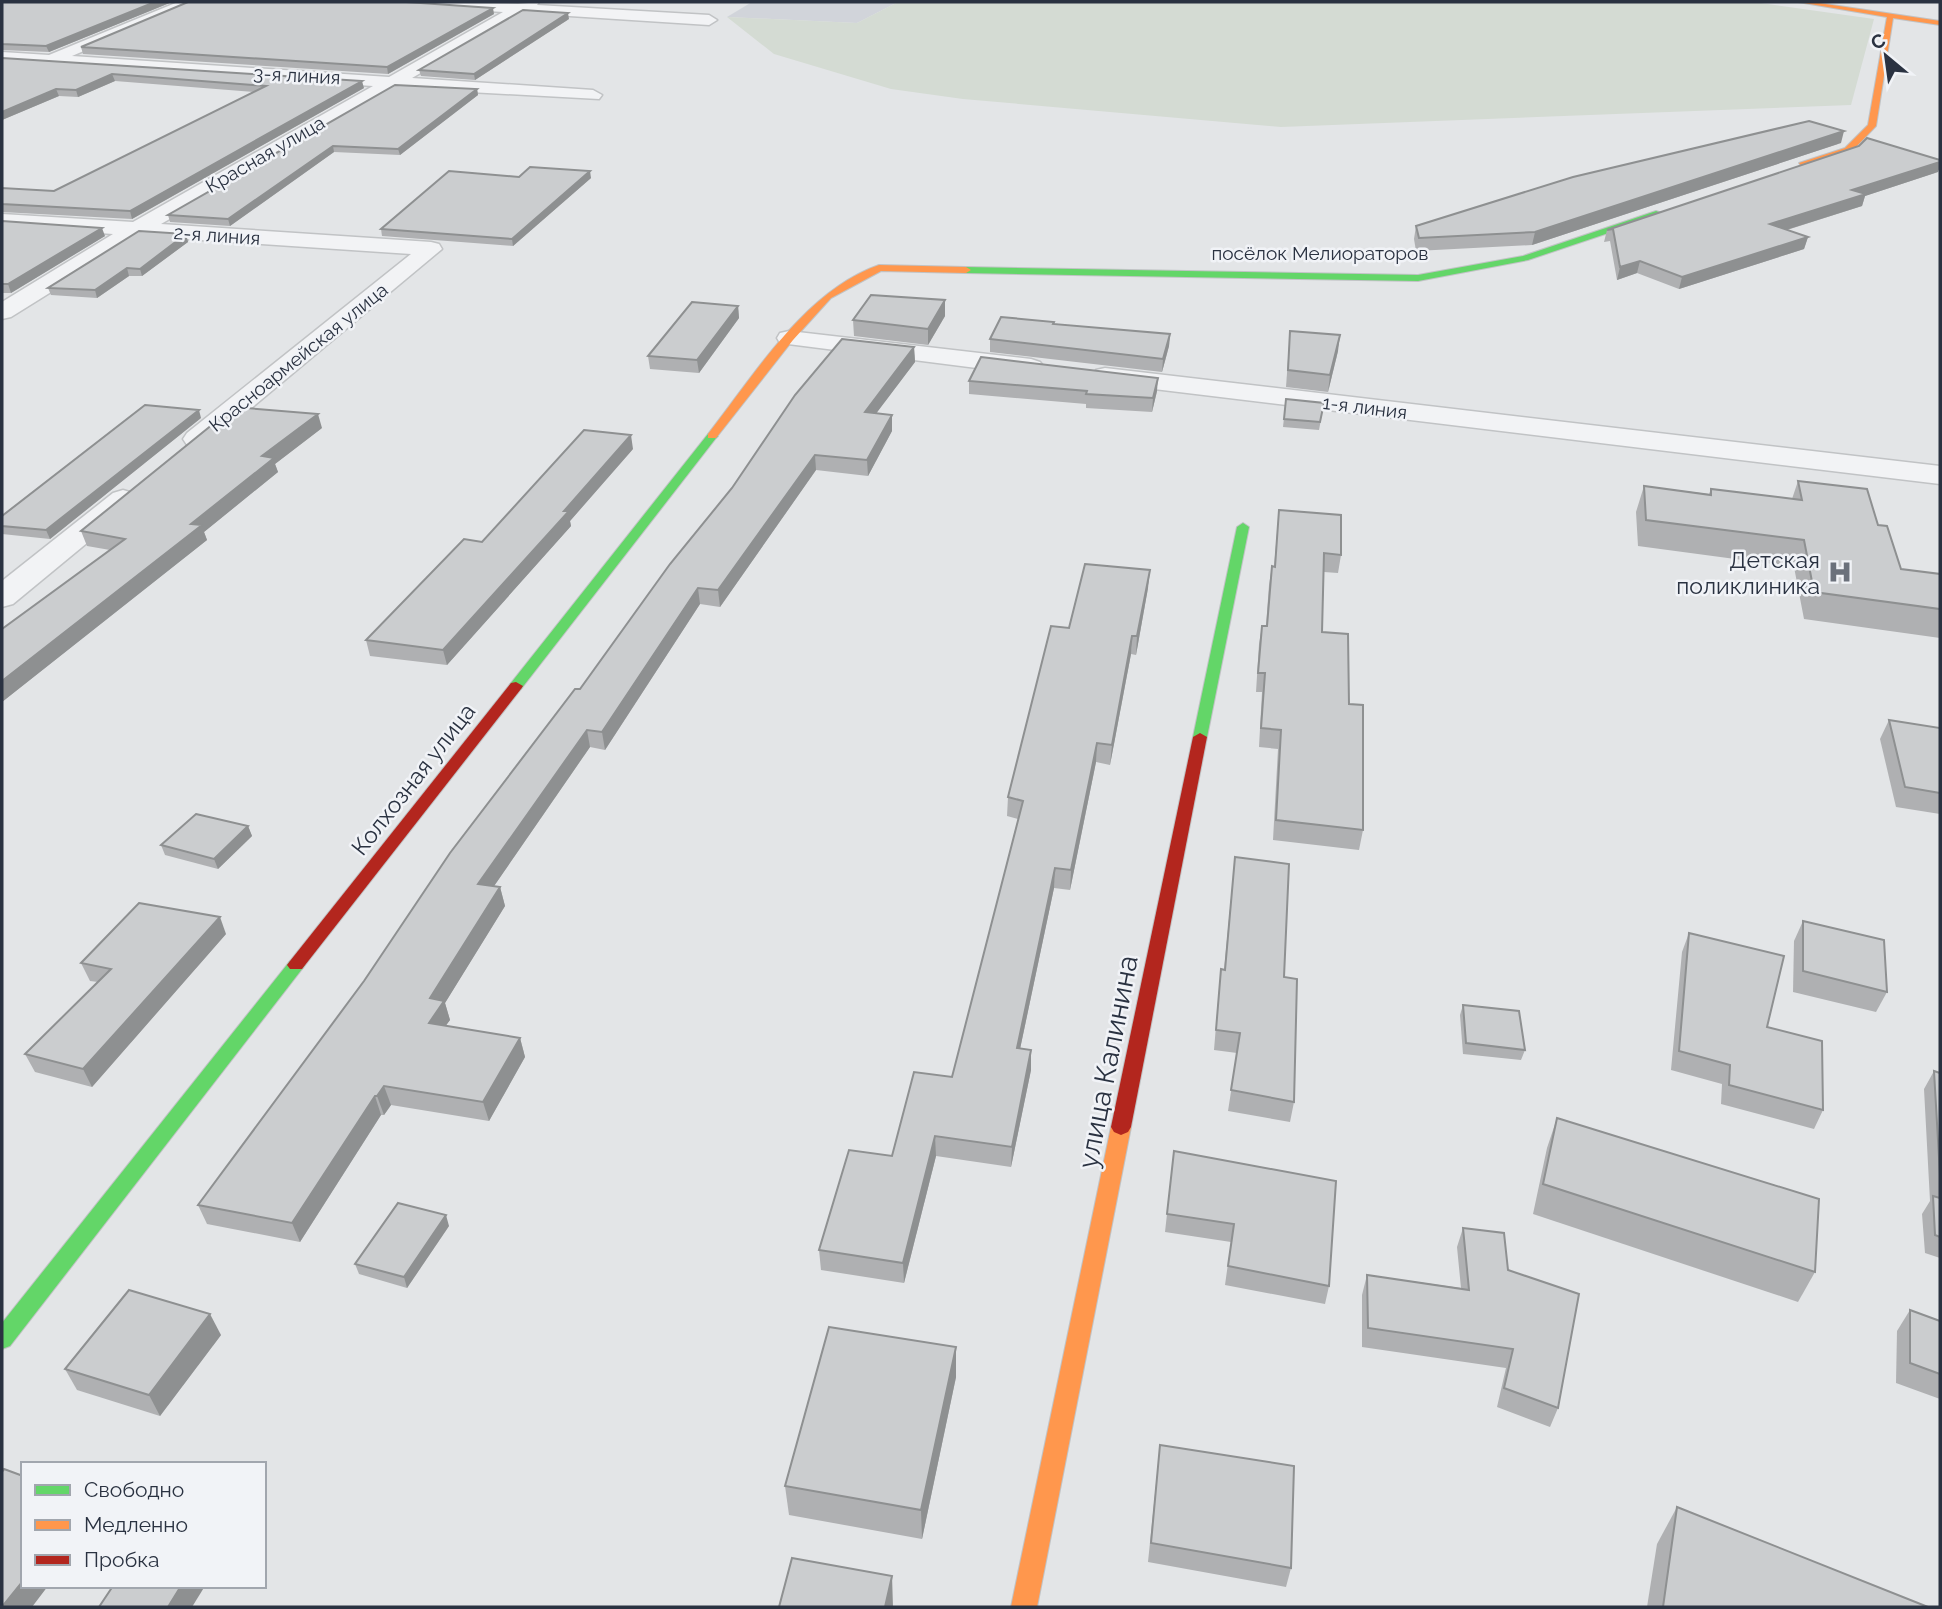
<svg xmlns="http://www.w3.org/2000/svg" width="1942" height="1609" font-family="Raleway,sans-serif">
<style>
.built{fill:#d1d4da}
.green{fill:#d4dbd3}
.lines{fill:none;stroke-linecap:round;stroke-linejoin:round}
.street-casing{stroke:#c1c3c5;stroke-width:3}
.fast-casing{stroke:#c1c3c5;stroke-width:2}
.slow-casing{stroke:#c1c3c5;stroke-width:2}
.jam-casing{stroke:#c1c3c5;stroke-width:2}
.street{fill:#f2f3f5;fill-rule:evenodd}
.fast{fill:#63d668;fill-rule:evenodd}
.slow{fill:#ff974d;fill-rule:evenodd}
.jam{fill:#b3261e;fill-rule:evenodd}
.wall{fill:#afb0b2}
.shaded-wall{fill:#8e9091}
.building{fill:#cbcdcf;stroke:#8e9091;stroke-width:2}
.labels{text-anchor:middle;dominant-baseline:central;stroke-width:5;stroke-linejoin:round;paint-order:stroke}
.far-street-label{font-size:19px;fill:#2a3241;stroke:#f1f3f7}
.poi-label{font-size:23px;fill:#2a3241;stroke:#f1f3f7;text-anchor:end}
.street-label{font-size:23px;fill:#2a3241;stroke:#f1f3f7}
.near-street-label{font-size:28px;fill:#2a3241;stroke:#f1f3f7}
</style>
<rect width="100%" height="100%" fill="#e3e5e7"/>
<polygon class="built" points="752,2 898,2 857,23 727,17"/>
<polygon class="green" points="898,2 1754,2 1874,19 1851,105 1281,127 963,99 891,89 774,54 727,17 857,23"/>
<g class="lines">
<g class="street-casing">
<g id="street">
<polygon points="178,2 197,2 72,56 389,77 503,12 409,6 402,2 518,4 539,2 537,5 709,15 717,20 709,25 523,13 412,78 593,90 602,95 599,99 396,88 161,224 431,242 439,244 442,249 207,445 197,447 187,445 183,439 187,433 411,254 141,236 11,317 2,319 2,302 113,234 2,226 2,214 133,222 373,86 2,62 2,52 49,55"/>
<polygon points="789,331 1031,359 1040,362 1044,367 1040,372 1031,375 780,343 777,338 780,333"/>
<polygon points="1105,368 1940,466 1940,484 1096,382 1092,376 1096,370"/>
<polygon points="123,490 133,493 138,499 133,505 13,604 2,607 2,581 113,493"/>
</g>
</g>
<g class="fast-casing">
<g id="fast">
<polygon points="1656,211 1659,212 1659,216 1528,260 1418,281 966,273 961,270 966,267 1418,275 1523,256"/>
<polygon points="712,433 718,436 716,438 521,689 511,689 509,686 511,683 708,434"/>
<polygon points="1243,523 1249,527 1207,737 1200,741 1193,737 1237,527"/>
<polygon points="296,959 302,961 305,965 302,969 10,1346 2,1349 2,1323 290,961"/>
</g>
</g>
<g class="slow-casing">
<g id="slow">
<polygon points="1798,2 1812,2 1940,21 1940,25 1893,18 1876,126 1851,152 1802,167 1799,163 1845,148 1868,125 1887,17"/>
<path d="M879,265L966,267L971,270L966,273L881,271L831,298L793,340L716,438H708V434C755,374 805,291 879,265Z"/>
<polygon points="1121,1119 1128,1122 1131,1127 1037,1607 1011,1607 1111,1127 1114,1122"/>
</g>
</g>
<g class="jam-casing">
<g id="jam">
<polygon points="516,682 523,686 521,689 302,969 290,969 287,965 290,961 511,683"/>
<polygon points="1200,733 1207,737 1131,1127 1128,1132 1121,1135 1114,1132 1111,1127 1193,737"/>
</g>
</g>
<use href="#street" class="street"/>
<use href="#fast" class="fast"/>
<use href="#slow" class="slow"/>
<use href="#jam" class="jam"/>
</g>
<g class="wall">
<polygon points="2,2 172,2 49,52 2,50"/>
<polygon points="494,14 388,74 83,54 81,47"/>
<polygon points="569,19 475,80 421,76 419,70"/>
<polygon points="2,58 364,88 132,219 2,212 2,188 54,191 254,92 115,81 78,97 59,96 2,120"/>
<polygon points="395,85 477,89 478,95 400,155 334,152 230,226 170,222 168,215"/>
<polygon points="1841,143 1532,245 1416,251 1414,239 1416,226"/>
<polygon points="1938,172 1865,196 1862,206 1787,230 1808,237 1804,249 1679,289 1637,273 1617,280 1610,241 1604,242 1607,230"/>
<polygon points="519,177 591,178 513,246 382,236 381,229"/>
<polygon points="2,221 105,236 11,293 2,293"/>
<polygon points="186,234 188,242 142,276 129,276 97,298 51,295 48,288"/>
<polygon points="738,306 739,318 699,373 650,369 648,356"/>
<polygon points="945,316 928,345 854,336 853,320"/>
<polygon points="1054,324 1170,334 1169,346 1162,372 990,352 990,339"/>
<polygon points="1290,331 1338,351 1328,392 1286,387"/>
<polygon points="914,347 915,362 876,413 892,431 868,476 816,470 720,607 700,604 605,750 590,747 494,886 500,887 505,906 445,1003 450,1020 445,1026 520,1038 525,1057 489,1121 391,1105 384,1115 381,1115 300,1242 207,1224 198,1205 580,689"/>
<polygon points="969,381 1157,391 1152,412 1086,408 1086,404 969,394"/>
<polygon points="1286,399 1324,403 1319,430 1283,427"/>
<polygon points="201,418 50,539 2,534 2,516"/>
<polygon points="322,428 275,464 278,472 204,532 207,540 2,702 2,629 110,550 87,546 81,531"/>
<polygon points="633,449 570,521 571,526 447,665 370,656 366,640 482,542"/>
<polygon points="1798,481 1878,525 1901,569 1940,574 1940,638 1804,619 1794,567 1638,546 1636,512 1644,486 1709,494 1711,489 1792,499"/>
<polygon points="1279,510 1341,555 1338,573 1324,572 1322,632 1349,704 1363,830 1359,850 1273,840 1278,749 1259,747 1262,692 1256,692 1259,644 1262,626 1266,626 1269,585 1272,566 1274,567"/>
<polygon points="1148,588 1136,655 1131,654 1110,765 1096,762 1070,890 1054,888 1020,1049 1031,1070 1011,1167 936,1156 904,1283 821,1270 819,1250 892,1156 952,1077 1018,819 1007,816 1008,797 1069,628"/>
<polygon points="1889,720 1940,728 1940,814 1896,807 1880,739"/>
<polygon points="248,826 252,836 218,869 165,855 161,845"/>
<polygon points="1235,857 1284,977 1294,1102 1290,1122 1228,1111 1237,1053 1214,1050 1219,990 1221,969 1224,970"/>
<polygon points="1803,921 1887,992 1876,1012 1793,992 1794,941"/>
<polygon points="1689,933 1767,1027 1823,1110 1814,1129 1721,1104 1722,1084 1671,1070 1682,952"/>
<polygon points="226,934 92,1087 35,1072 25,1054 98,982 90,981 81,963"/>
<polygon points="1463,1005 1525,1050 1521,1060 1463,1054 1460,1015"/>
<polygon points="1934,1071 1940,1073 1940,1258 1925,1253 1922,1214 1930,1201 1924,1089"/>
<polygon points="1557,1118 1815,1272 1798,1302 1533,1214 1547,1148"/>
<polygon points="1174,1151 1329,1286 1325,1304 1225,1285 1231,1242 1165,1232"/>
<polygon points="449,1226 407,1288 359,1274 355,1264"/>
<polygon points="1463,1228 1508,1270 1558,1408 1550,1427 1497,1407 1506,1368 1362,1347 1362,1295 1367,1275 1461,1288 1457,1247"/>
<polygon points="1910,1310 1940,1321 1940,1399 1896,1383 1897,1331"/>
<polygon points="221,1335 160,1416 77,1390 65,1369"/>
<polygon points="956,1347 956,1377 922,1539 789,1515 785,1486"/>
<polygon points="1160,1445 1291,1568 1286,1587 1148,1562"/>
<polygon points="1677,1507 1928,1607 1647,1607 1657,1544"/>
</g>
<g class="shaded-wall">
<polygon points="155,2 172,2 49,52 46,46"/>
<polygon points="493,8 494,14 388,74 387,67"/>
<polygon points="568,13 569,19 475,80 474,74"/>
<polygon points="112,74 115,81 78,97 76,90"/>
<polygon points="362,81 364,88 132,219 130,211"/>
<polygon points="56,89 59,96 2,120 2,112"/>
<polygon points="477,89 478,95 400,155 398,149"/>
<polygon points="1844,131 1841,143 1532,245 1535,232"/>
<polygon points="333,146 334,152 230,226 228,219"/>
<polygon points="1940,162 1940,167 1938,172 1865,196 1862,206 1767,236 1770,224 1852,190"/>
<polygon points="590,171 591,178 513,246 512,239"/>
<polygon points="102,228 105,236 11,293 8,284"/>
<polygon points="186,234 188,242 142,276 140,269"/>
<polygon points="1808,237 1804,249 1679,289 1682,277"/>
<polygon points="1640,261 1637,273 1617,280 1620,267"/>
<polygon points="127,268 129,276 97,298 95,290"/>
<polygon points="945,300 945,316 928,345 928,329"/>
<polygon points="738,306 739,318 699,373 697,360"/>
<polygon points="1170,334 1169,346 1162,372 1163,359"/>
<polygon points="1340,335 1338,351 1328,392 1330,375"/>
<polygon points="914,347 915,362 866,427 865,412"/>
<polygon points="1158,378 1157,391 1152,412 1153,398"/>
<polygon points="199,410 201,418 50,539 46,530"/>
<polygon points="318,414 322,428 275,464 278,472 204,532 207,540 2,702 2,681 191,524 262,456"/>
<polygon points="892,415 892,431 868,476 867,460"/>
<polygon points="631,435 633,449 570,521 571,526 447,665 443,650"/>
<polygon points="815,455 816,470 720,607 718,590"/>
<polygon points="1150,570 1148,588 1136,655 1137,636"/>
<polygon points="698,588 700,604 605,750 602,732"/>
<polygon points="1132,636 1131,654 1110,765 1112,745"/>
<polygon points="587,730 590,747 483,902 478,884"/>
<polygon points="1097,743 1096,762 1070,890 1071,870"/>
<polygon points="248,826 252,836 218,869 214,859"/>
<polygon points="1055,868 1054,888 1016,1068 1017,1048"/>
<polygon points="500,887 505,906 445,1003 450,1020 434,1042 429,1023 430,998"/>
<polygon points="220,917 226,934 92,1087 83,1069"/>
<polygon points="520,1038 525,1057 489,1121 483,1102"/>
<polygon points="1031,1050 1031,1070 1011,1167 1012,1147"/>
<polygon points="384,1086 391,1105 384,1115 377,1096"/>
<polygon points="375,1096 381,1115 300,1242 292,1223"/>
<polygon points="935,1136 936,1156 904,1283 903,1263"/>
<polygon points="446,1215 449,1226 407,1288 404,1277"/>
<polygon points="210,1314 221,1335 160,1416 149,1395"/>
<polygon points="956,1347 956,1377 922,1539 921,1510"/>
<polygon points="892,1576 893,1607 885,1607"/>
<polygon points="23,1581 23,1586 48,1586 32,1607 2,1607"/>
<polygon points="181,1586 205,1586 192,1607 168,1607"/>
</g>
<g class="building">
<polygon points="2,2 155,2 46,46 2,44"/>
<polygon points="188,2 406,2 493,8 387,67 81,47"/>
<polygon points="523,10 568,13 474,74 419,70"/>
<polygon points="2,58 362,81 130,211 2,204 2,188 54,191 266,86 112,74 76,90 56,89 2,112"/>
<polygon points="395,85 477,89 398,149 333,146 228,219 168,215"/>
<polygon points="1809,121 1844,131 1535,232 1419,238 1416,226 1573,177"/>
<polygon points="1867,138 1940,160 1940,162 1852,190 1866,194 1770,224 1808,237 1682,277 1640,261 1620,267 1613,229 1607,230 1859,146"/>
<polygon points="530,167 590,171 512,239 381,229 449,171 519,177"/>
<polygon points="2,221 102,228 8,284 2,284"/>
<polygon points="139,231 186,234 140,269 127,268 95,290 48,288"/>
<polygon points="871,295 945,300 928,329 853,320"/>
<polygon points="692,302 738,306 697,360 648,356"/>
<polygon points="1001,317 1054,322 1053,324 1170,334 1163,359 990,339"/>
<polygon points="1290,331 1340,335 1330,375 1288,370"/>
<polygon points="842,339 914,347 865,412 892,415 867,460 815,455 718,590 698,588 602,732 587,730 478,884 500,887 430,998 444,1001 429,1023 520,1038 483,1102 384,1086 377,1096 375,1096 292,1223 198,1205 364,981 450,853 575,689 580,689 670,564 732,488 795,395"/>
<polygon points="981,357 1158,378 1153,398 1086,394 1087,391 969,381"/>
<polygon points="1286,399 1324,403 1320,422 1284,419"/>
<polygon points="145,405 199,410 46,530 2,526 2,516"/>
<polygon points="234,407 318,414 262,456 274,458 191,524 202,525 2,681 2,629 125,539 81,531"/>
<polygon points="584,430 631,435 564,511 569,511 443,650 366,640 464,539 482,542"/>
<polygon points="1798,481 1867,489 1878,525 1887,526 1901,569 1940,574 1940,609 1814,592 1804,540 1646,520 1644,486 1711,495 1711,489 1802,500"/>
<polygon points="1279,510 1341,515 1341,555 1324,553 1322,632 1348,634 1349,704 1363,705 1363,830 1276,820 1281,730 1261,728 1265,673 1258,673 1262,626 1267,626 1272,566 1275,567"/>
<polygon points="1085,564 1150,570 1137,636 1132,636 1112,745 1097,743 1071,870 1055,868 1017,1048 1031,1050 1012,1147 935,1136 903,1263 819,1250 849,1150 892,1156 914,1072 952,1077 1023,801 1008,797 1051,626 1069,628"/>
<polygon points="1889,720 1940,728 1940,793 1905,787"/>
<polygon points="196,814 248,826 214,859 161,845"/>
<polygon points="1235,857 1289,864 1284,977 1297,979 1294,1102 1231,1090 1240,1033 1216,1030 1221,969 1225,970"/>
<polygon points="139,903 220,917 83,1069 25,1054 111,969 81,963"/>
<polygon points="1803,921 1884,940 1887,992 1803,971"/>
<polygon points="1689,933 1784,956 1767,1027 1822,1041 1823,1110 1729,1085 1730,1065 1679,1051"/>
<polygon points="1463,1005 1519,1011 1525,1050 1466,1043"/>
<polygon points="1934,1071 1940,1073 1940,1175"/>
<polygon points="1557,1118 1819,1199 1815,1272 1543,1184"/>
<polygon points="1174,1151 1336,1181 1329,1286 1228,1266 1234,1224 1167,1214"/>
<polygon points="1933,1196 1940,1198 1940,1237 1935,1235"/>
<polygon points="398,1203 446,1215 404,1277 355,1264"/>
<polygon points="1463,1228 1504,1233 1508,1270 1579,1294 1558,1408 1504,1388 1513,1349 1368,1328 1367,1275 1469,1290"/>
<polygon points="129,1290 210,1314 149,1395 65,1369"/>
<polygon points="1910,1310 1940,1321 1940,1374 1910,1363"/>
<polygon points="829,1327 956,1347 921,1510 785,1486"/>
<polygon points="1160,1445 1294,1466 1291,1568 1151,1543"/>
<polygon points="4,1469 23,1476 23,1581 2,1607 2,1472"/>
<polygon points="1677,1507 1928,1607 1663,1607"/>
<polygon points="792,1558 892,1576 885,1607 779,1607"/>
<polygon points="113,1586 181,1586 168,1607 99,1607"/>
</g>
<defs>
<g id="hospital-bare" transform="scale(1.89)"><path d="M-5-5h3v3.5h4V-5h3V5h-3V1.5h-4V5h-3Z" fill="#6b717b" stroke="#f1f3f7" stroke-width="2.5" paint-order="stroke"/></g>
</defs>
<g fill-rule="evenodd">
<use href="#hospital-bare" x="1840" y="572"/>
</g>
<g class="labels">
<g class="far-street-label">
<text transform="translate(297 75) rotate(3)">3-я линия</text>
<text transform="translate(265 154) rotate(-30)">Красная улица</text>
<text transform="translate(217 235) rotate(4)">2-я линия</text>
<text x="1320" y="253">посёлок Мелиораторов</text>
<text transform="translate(298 357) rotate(-39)">Красноармейская улица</text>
<text transform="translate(1365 407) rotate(7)">1-я линия</text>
</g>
<g class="poi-label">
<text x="1820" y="559">Детская<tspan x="1820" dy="26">поликлиника</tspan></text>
</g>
<g class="street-label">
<text transform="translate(413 779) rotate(-52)">Колхозная улица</text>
</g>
<g class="near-street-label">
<text transform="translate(1108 1062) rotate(-79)">улица Калинина</text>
</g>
</g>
<rect width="1942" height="1609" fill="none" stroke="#2a3241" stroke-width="7"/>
<rect x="21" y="1462" width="245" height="126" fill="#f1f3f7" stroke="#a1a6ae" stroke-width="2"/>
<rect x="35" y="1485" width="35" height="10" fill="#63d668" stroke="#a1a6ae" stroke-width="2"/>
<text x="84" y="1497" font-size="21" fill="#2a3241">Свободно</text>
<rect x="35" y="1520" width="35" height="10" fill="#ff974d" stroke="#a1a6ae" stroke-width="2"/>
<text x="84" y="1532" font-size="21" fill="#2a3241">Медленно</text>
<rect x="35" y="1555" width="35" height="10" fill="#b3261e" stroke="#a1a6ae" stroke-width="2"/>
<text x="84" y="1567" font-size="21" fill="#2a3241">Пробка</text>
<g transform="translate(1886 56) rotate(331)" stroke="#f1f3f7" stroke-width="5" paint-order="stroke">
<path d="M0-5L12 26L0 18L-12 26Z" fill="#2a3241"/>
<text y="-10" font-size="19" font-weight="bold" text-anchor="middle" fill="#2a3241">С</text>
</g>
</svg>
